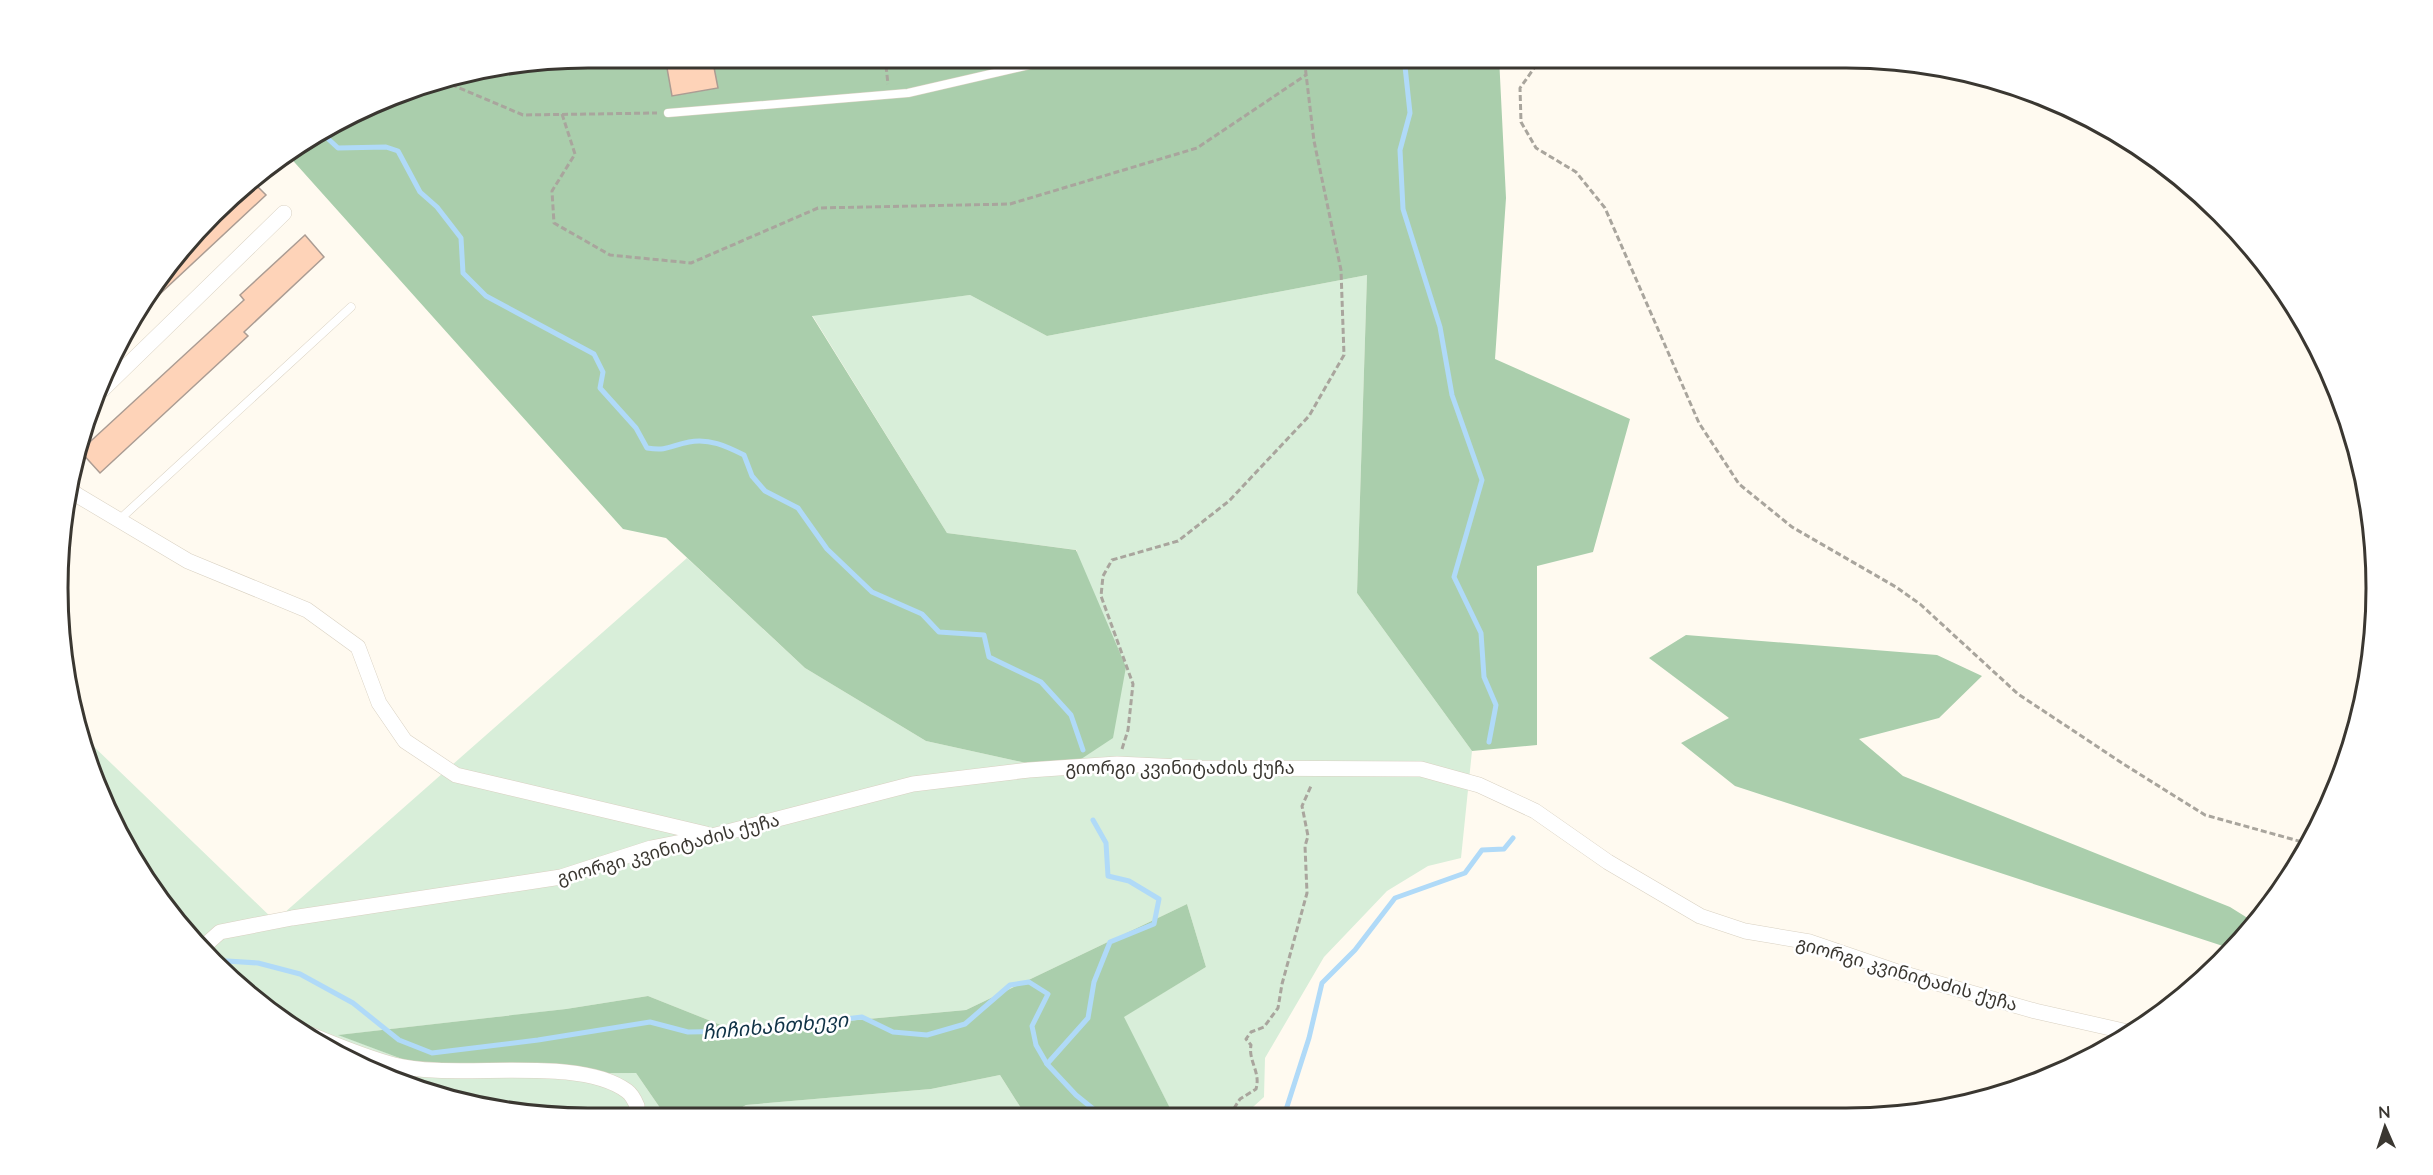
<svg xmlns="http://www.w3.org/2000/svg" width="2433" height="1175" font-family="Lato,'Noto Sans Georgian',sans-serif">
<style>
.green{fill:#d8eed9}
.forest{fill:#aaceac}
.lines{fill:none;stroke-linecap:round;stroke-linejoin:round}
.stream{stroke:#b0daf8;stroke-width:5}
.building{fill:#fed3b8;stroke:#ab9c93;stroke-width:1.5}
.lane-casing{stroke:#d9d1c2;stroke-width:9}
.street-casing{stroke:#d9d1c2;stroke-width:16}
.path{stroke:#a9a59d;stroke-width:3;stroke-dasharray:6 3;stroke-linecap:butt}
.lane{stroke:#fff;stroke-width:8}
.street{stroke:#fff;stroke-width:15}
.labels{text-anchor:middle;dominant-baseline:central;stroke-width:5;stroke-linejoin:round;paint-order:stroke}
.street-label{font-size:18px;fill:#3a3731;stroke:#fff}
.water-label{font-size:20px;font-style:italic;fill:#0f3246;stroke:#fff}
.rim{fill:none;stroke:#3a3731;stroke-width:3}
</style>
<rect width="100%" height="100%" fill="#fffaf0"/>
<g class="green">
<polygon points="1367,275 1357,593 1472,751 1461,858 1428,866 1387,891 1324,957 1265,1058 1264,1097 1243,1116 1174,1116 1123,1017 1206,967 1187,904 966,1010 736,1031 648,996 566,1009 339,1035 442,1074 636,1073 667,1118 587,1118 484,1108 384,1077 292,1028 213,963 112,822 87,740 275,921 687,558 805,668 926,741 1063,771 1077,550 947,533 812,315 970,295 1047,336"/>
<polygon points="1000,1075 1026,1116 723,1118 746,1105 931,1089"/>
</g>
<g class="forest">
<polygon points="588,57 1499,57 1506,198 1495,359 1630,419 1593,552 1537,566 1537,745 1472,751 1357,593 1367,275 1047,336 970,295 812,316 947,533 1076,550 1126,667 1113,738 1063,771 926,741 805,668 666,538 623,529 287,154 417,85"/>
<polygon points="1686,635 1937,655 1982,676 1939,718 1859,739 1903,776 2230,907 2254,922 2229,948 1735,786 1681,743 1729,718 1649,658"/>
<polygon points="1187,904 1206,967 1124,1017 1174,1116 1026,1116 1000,1075 931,1089 746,1105 723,1118 667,1118 636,1073 442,1074 338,1035 566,1009 648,996 736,1031 966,1010"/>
</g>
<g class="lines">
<g class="stream">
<polyline points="1404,57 1410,113 1400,150 1403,209 1440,327 1452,395 1482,480 1454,577 1481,633 1484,677 1496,705 1489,742"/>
<path d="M324,135L338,148L386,147L398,151L420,192L437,207L461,238L463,273L486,296L594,354L603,372L600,388L636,428L647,448C669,451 669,446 689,442C709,438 726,446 744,455L752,476L765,491L798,508L827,549L872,592L922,614L939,632L984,635L989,657L1041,682L1071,715L1083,750"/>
<polyline points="211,960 258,963 300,974 353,1003 399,1040 432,1053 538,1040 650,1022 688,1032 745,1031 862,1017 893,1032 927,1035 965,1024 1010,985 1029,982 1048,994 1032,1026 1036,1045 1047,1064 1076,1095 1102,1116"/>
<polyline points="1047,1064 1088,1018 1094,982 1110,942 1154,924 1159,899 1129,881 1108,876 1106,843 1093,820"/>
<polyline points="1284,1116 1309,1038 1322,983 1355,950 1395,898 1465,873 1482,850 1504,849 1513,838"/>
</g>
</g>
<g class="building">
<polygon points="665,57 712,57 718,88 672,96"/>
<polygon points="251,180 266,195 148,305 143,301 188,238"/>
<polygon points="305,235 324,257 244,332 248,336 100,473 80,451 244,300 240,295"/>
</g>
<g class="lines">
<g class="lane-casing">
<g id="lane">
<polyline points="668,113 908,93 1064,57"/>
<polyline points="119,520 351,307"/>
</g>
</g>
<g class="street-casing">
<g id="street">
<polyline points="102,390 284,213"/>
<polyline points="67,486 77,495 188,561 307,610 358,647 379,703 405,741 456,775 706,834"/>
<polyline points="202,948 220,932 292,918 561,877 651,848 712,836 913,784 1029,770 1117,764 1201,768 1421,769 1479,785 1535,811 1608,862 1700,916 1745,931 1810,942 1898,972 2035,1011 2128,1032"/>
<path d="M291,1027C325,1040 359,1056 394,1065C455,1081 577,1054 627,1091C631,1094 635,1101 637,1106L634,1118"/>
<polyline points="545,1114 551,1114"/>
</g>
</g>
<g class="path">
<polyline points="885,57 888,84"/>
<polyline points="1542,57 1520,88 1521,122 1536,148 1576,172 1605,208 1699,423 1739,484 1792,527 1896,587 1920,604 2018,694 2125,765 2205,815 2306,843"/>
<polyline points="443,81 523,115 657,113"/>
<polyline points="562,114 575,154 552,191 554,223 610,255 691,263 818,208 1010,204 1197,148 1306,75"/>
<polyline points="1122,749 1128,730 1133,684 1101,596 1103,576 1112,560 1178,541 1229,501 1309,416 1344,355 1341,270 1314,141 1304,57"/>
<path d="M1229,1116L1240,1099L1256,1089C1261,1072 1248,1061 1251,1045L1246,1039L1251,1032L1264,1027L1278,1008L1282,984L1307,893L1305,846L1308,836L1302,806L1311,786"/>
</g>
<use href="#lane" class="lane"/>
<use href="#street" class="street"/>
</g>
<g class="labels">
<g class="street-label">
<text x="1180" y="767">გიორგი კვინიტაძის ქუჩა</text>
<text transform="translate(668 848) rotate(-15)">გიორგი კვინიტაძის ქუჩა</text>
<text transform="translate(1907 973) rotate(16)">გიორგი კვინიტაძის ქუჩა</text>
</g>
<g class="water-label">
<text transform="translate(775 1025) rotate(-5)">ჩიჩიხანთხევი</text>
</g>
</g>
<path d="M0 0H2433V1175H0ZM588 68H1846A520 520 0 0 1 2366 588V588A520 520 0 0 1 1846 1108H588A520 520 0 0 1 68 588V588A520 520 0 0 1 588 68Z" fill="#fff" fill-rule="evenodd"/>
<path class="rim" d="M588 68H1846A520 520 0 0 1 2366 588V588A520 520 0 0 1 1846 1108H588A520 520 0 0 1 68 588V588A520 520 0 0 1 588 68Z"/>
<g transform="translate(2385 1127) rotate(357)" stroke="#ffffff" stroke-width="4.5" paint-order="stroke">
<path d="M0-4.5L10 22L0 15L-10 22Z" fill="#3a3731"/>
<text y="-9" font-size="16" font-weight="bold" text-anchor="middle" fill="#3a3731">N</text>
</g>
</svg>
